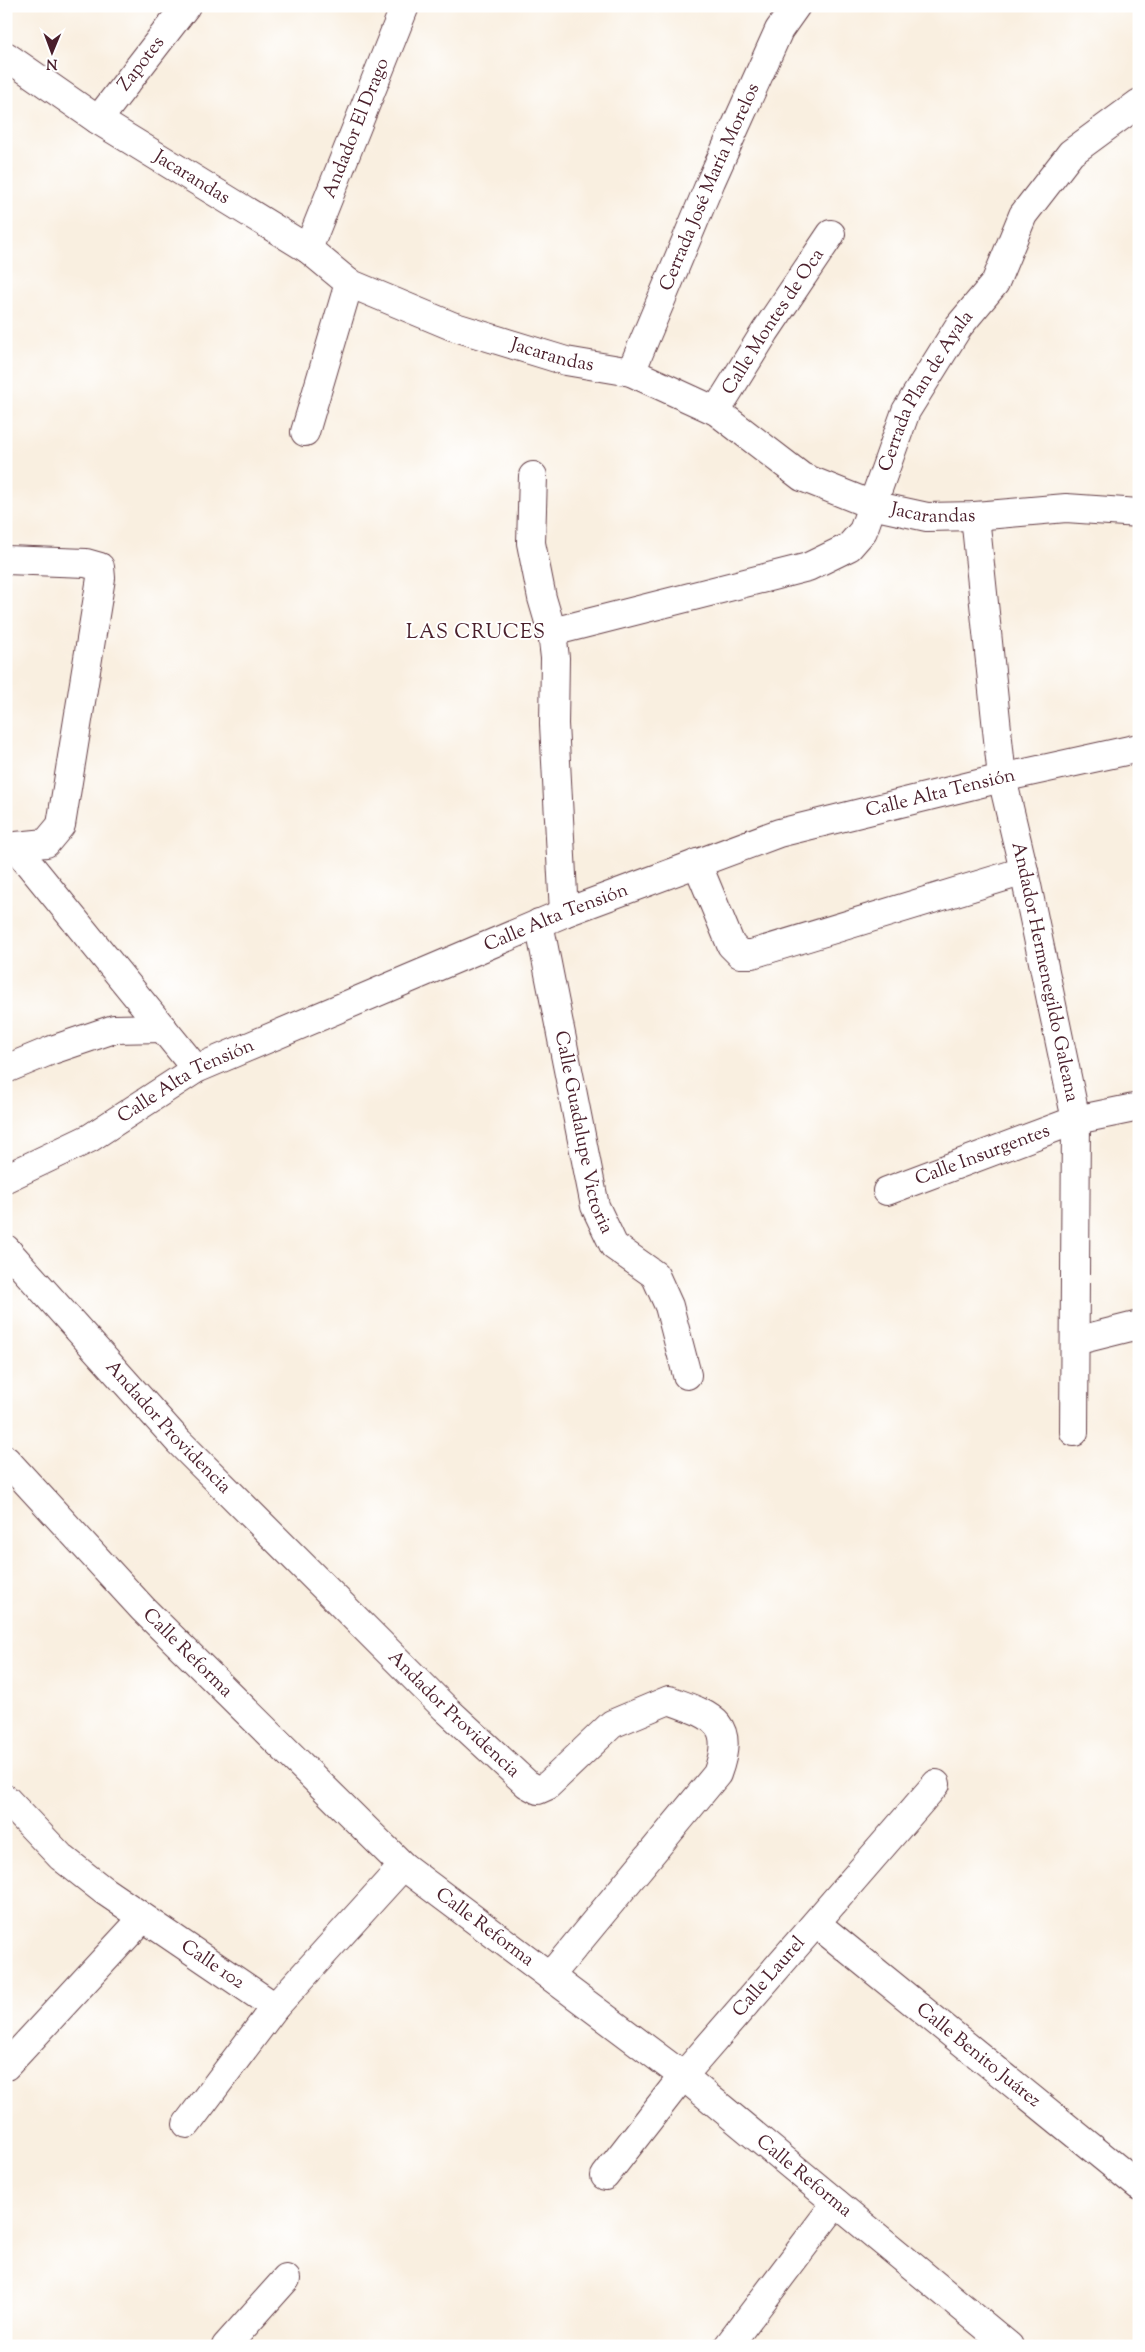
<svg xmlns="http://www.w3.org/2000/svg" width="1145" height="2352" font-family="'Sorts Mill Goudy',serif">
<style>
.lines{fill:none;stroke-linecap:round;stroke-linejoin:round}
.minor-casing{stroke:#643e46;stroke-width:30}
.major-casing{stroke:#643e46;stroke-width:30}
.minor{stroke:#fff;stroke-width:28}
.major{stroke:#fff;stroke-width:28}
.labels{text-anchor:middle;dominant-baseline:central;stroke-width:4;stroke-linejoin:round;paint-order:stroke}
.street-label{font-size:19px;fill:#4a1f2b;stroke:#fff}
.neighbourhood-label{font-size:20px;letter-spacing:1px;fill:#4a1f2b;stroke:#fff}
</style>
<rect width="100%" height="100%" fill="#fff"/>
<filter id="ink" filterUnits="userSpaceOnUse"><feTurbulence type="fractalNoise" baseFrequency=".02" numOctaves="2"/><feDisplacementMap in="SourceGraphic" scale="10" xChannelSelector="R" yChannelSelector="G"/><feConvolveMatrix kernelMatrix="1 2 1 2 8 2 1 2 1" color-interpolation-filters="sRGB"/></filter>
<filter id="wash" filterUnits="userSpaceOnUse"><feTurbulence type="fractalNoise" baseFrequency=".0096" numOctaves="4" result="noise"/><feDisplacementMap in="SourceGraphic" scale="20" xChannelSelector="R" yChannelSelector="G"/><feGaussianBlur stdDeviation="1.12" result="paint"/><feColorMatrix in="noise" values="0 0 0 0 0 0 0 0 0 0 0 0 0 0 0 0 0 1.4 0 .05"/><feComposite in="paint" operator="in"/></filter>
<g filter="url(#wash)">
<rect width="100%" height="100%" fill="#f9efe0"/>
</g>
<g filter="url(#ink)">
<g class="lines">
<g class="minor-casing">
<g id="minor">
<path id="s1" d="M6,56L98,120L308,249L349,283L452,326L566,361L631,372L716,411L802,477L872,505L927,517L975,516L1066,508L1139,513"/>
<path id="s2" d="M98,120L186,6"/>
<path id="s3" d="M308,249L405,6"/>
<path id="s4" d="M631,372L711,181L779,30L796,6"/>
<path id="s5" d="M716,411L765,332L831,234"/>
<polyline points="305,432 349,283"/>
<polyline points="533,476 531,543 542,598 552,632 555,658 554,724 564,913"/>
<path id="s6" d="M975,516L1002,778L1024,871L1076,1120L1074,1432"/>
<polyline points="6,560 86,563 100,567 101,578 61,825 46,843 6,847"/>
<path id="s7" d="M552,632L808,567L849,547L863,531L906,411L959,326L995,283L1023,215L1071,153L1139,103"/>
<polyline points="16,848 196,1069"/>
<polyline points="697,863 731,945 740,954 752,954 1024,871"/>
<path id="s8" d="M539,923L595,1206L614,1246L655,1275L669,1306L687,1375"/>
<polyline points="6,1069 52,1050 114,1029 163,1028"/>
<path id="s9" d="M887,1191L1076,1120L1139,1107"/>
<path id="s10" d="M6,1249L179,1442L445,1708L527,1784L538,1790L547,1786L612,1724L669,1700C713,1716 736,1722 717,1774L550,1976"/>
<polyline points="1075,1341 1139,1325"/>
<path id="s11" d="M6,1460L143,1609L403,1866L683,2076L1009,2346"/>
<path id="s12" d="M6,1799L61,1857L103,1890L275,2007"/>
<path id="s13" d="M817,1924L1139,2186"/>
<polyline points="6,2066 143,1918"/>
<polyline points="187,2124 275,2007 403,1866"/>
<path id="s14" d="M605,2176L683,2076L936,1784"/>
<polyline points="226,2346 286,2279"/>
<polyline points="728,2346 836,2203"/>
</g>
</g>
<g class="major-casing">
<g id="major">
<path id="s15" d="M6,1178L90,1138L196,1069L564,913L779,833L1002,778L1139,748"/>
</g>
</g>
<use href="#minor" class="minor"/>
<use href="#major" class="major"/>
</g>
</g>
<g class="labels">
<g class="street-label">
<text stroke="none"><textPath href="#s2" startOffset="71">Zapotes</textPath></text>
<text stroke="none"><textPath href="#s3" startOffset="130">Andador El Drago</textPath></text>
<text stroke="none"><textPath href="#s1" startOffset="222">Jacarandas</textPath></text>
<text stroke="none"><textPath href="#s4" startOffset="201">Cerrada José María Morelos</textPath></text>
<text stroke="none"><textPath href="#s5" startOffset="106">Calle Montes de Oca</textPath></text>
<text stroke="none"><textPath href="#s1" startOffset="628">Jacarandas</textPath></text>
<text stroke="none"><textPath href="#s7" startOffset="485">Cerrada Plan de Ayala</textPath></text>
<text stroke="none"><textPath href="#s1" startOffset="1048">Jacarandas</textPath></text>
<text stroke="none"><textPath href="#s15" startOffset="1015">Calle Alta Tensión</textPath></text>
<text stroke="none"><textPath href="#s15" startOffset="610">Calle Alta Tensión</textPath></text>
<text stroke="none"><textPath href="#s6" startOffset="462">Andador Hermenegildo Galeana</textPath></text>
<text stroke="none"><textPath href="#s15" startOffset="205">Calle Alta Tensión</textPath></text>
<text stroke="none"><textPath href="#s8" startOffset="214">Calle Guadalupe Victoria</textPath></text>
<text stroke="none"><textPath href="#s9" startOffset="102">Calle Insurgentes</textPath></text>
<text stroke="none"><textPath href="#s10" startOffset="241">Andador Providencia</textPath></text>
<text stroke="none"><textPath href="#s11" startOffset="265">Calle Reforma</textPath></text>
<text stroke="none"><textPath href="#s10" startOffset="646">Andador Providencia</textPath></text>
<text stroke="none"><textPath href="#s11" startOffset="670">Calle Reforma</textPath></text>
<text stroke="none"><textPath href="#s12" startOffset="266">Calle 102</textPath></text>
<text stroke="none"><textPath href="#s14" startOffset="258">Calle Laurel</textPath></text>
<text stroke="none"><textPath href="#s13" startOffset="208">Calle Benito Juárez</textPath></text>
<text stroke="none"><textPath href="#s11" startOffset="1075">Calle Reforma</textPath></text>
</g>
<g class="neighbourhood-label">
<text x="476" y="633">LAS CRUCES</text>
</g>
</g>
<rect width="1145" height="2352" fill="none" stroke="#fff" stroke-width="25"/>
<g transform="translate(52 52) rotate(181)" stroke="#ffffff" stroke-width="4" paint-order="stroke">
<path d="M0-4L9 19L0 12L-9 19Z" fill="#4a1f2b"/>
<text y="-8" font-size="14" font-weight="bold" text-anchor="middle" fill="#4a1f2b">N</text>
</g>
</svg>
